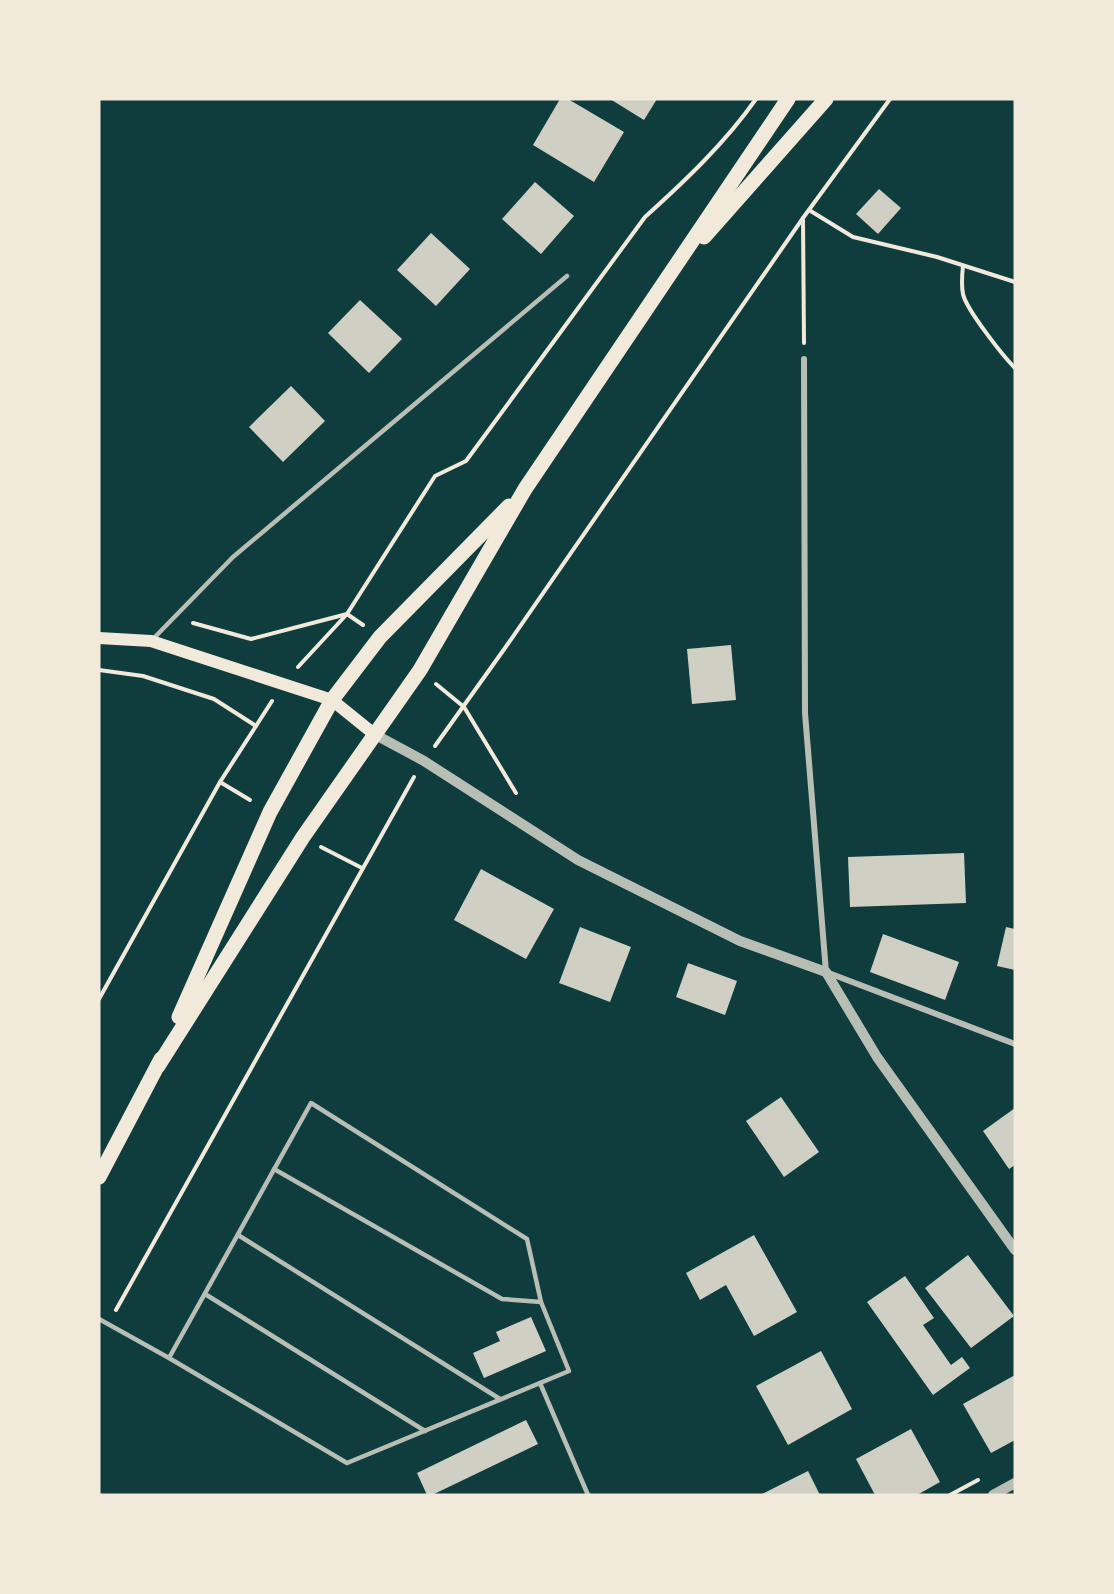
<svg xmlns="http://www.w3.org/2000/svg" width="1114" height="1594" font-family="'Noto Sans',sans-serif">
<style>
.building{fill:#cfcfc3}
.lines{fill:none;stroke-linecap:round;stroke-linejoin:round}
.path{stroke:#f1e9da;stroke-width:4}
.service{stroke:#b8beb3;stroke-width:4.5}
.minor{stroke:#b8beb3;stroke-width:6}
.tertiary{stroke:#b8beb3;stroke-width:10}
.secondary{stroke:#f1e9da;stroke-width:12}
.primary{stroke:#f1e9da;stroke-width:15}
</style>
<rect width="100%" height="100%" fill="#0f3d3e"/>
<g class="building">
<polygon points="560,99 568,99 624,132 594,182 533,145"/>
<polygon points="610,99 657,99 644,120"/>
<polygon points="535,182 574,216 541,254 502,219"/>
<polygon points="879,189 901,208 878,234 856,214"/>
<polygon points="431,233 470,269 436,306 397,270"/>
<polygon points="360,300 402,339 369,373 328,333"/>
<polygon points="291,386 325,421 283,462 249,427"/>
<polygon points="731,645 736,700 692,704 687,649"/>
<polygon points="964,853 966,903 850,907 848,857"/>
<polygon points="481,869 554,909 526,959 454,920"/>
<polygon points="580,927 631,947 610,1002 559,983"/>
<polygon points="1006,927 1015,929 1015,970 997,966"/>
<polygon points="883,934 959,962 945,1000 870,972"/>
<polygon points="688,963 737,981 725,1015 676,997"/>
<polygon points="781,1097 819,1152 784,1177 746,1121"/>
<polygon points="1015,1108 1015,1165 1009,1169 983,1131"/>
<polygon points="754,1235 797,1312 754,1336 726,1285 700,1300 686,1273"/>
<polygon points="968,1255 1014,1316 971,1348 925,1288"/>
<polygon points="905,1276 934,1318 923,1325 951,1365 962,1357 970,1368 933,1395 867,1302"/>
<polygon points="531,1317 546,1351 484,1378 473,1353 500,1341 496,1332"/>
<polygon points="821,1351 852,1409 788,1445 756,1386"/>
<polygon points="1015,1375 1015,1440 991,1453 963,1404"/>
<polygon points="526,1420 538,1444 432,1495 427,1495 417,1473"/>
<polygon points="911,1429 940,1482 917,1495 875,1495 856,1459"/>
<polygon points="808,1471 820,1495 760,1495"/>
</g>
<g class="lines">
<g class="path">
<polyline points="809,210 853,237 937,257 1015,282"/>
<polyline points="803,218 804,343"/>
<path d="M963,266C962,275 961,284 963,294C966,309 1003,356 1015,368"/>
<polyline points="193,623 251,639 347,614 363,625"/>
<path d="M298,667L347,614L435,476L466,461L645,217C685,181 725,143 756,99"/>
<polyline points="99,670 143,676 214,699 256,726 220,782 99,999"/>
<polyline points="436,684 464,707 516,793"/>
<polyline points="256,726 272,701"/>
<polyline points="435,746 505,648 803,218 890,99"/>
<polyline points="220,782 250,800"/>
<polyline points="321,847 362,868"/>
<polyline points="116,1310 414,777"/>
<polyline points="950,1495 978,1480"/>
</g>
<g class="service">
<polyline points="153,639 233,557 567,276"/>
<polyline points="274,1169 502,1299 541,1302"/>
<polyline points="238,1235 500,1399"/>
<polyline points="205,1294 425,1431"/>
<polyline points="99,1319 169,1358 347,1463 569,1371 541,1302 527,1239 311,1103 169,1358"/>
<polyline points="540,1383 588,1495"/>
</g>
<polyline class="minor" points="804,359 805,713 826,972 1015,1044"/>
<g class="tertiary">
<polyline points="374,734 424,761 578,860 740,941 826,972 877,1057 1015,1250"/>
<polyline points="993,1495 1015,1483"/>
</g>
<polyline class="secondary" points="99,638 151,641 332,700 374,734"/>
<g class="primary">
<polyline points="704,237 826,99"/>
<polyline points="179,1017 270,812 332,700 380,637 509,506"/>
<polyline points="158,1066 303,837 420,670 525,489 788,99"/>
<polyline points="99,1177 161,1059"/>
</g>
</g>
<rect width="1114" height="1594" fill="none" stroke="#f1e9da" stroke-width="201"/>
</svg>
